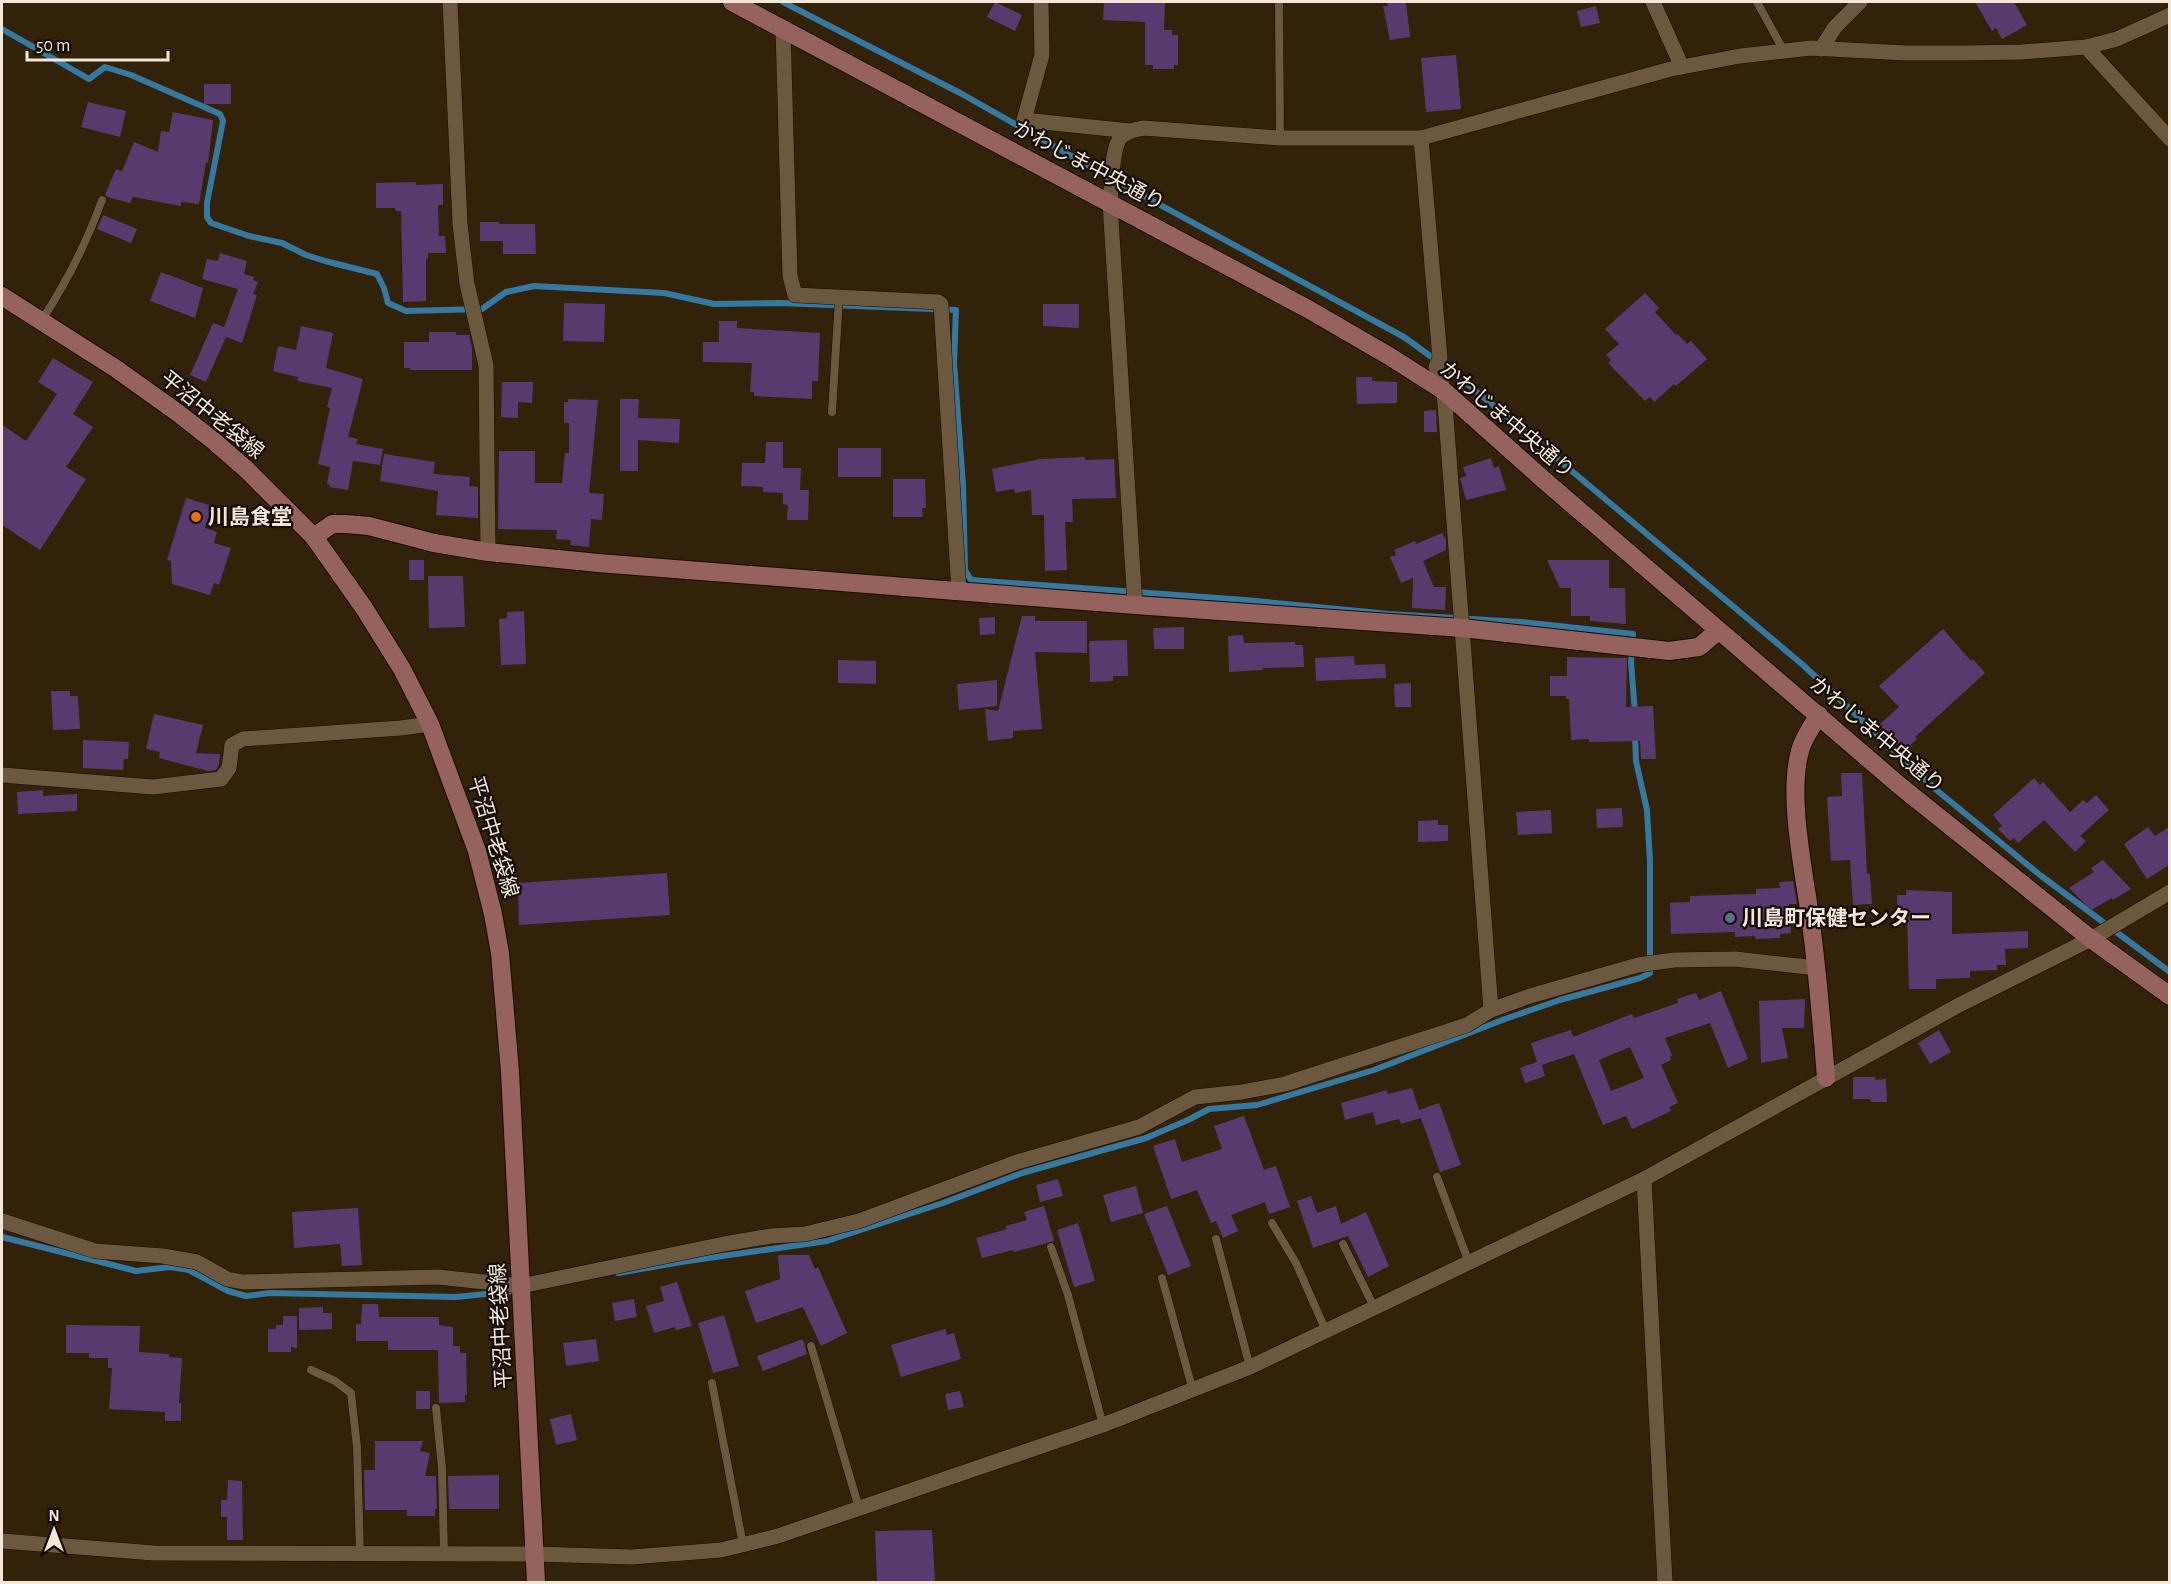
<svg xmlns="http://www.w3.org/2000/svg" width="2171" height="1584" font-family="'Alegreya Sans','Noto Sans JP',sans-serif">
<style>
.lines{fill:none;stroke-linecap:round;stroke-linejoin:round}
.stream{stroke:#3579a0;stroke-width:6}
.building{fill:#583a6f;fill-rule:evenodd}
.lane-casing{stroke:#1b0b00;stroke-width:9}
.street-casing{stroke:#1b0b00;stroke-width:16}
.secondary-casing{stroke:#1b0b00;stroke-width:20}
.lane{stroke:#6c583f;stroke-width:8}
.street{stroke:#6c583f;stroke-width:15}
.secondary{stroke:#96625d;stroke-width:18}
.food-dot{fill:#e8710a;stroke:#150d05;stroke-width:2}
.service-dot{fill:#5c6f8a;stroke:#150d05;stroke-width:2}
.labels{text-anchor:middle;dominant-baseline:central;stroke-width:4.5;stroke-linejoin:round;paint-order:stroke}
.street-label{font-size:21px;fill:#f2e7d9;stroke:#150d05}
.poi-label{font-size:21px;font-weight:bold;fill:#f2e7d9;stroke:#150d05;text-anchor:start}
</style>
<rect width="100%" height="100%" fill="#33220a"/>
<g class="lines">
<g class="stream">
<polyline points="783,2 962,94 1105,175 1404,337 1455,374 1505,415 1803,665 1934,788 2040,875 2170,972"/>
<polyline points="2,29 89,79 105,67 131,75 220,114 223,121 207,203 207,217 211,223 249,236 282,243 306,255 325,261 377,274 384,288 388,303 406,311 482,309 506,292 534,286 664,293 714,304 780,303 956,310 954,363 963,485 965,570 971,580 1245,600 1389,614 1521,622 1633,634 1631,662 1635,713"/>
<polyline points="2,1237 136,1271 170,1267 189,1270 228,1291 246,1296 270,1293 456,1297 514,1291"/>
<polyline points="618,1273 681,1262 827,1241 943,1203 1022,1173 1146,1138 1188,1120 1209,1109 1257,1105 1374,1070 1505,1019 1560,1000 1640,978 1650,973 1650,862 1647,810 1636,761 1635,735"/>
</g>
</g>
<g class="building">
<polygon points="995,2 1022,15 1015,31 987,17"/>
<polygon points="1104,2 1165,2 1164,30 1172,30 1172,35 1178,35 1178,65 1174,65 1174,69 1153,69 1153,65 1145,65 1145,22 1103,20"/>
<polygon points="1387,2 1406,2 1410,37 1390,40 1383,6 1388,6"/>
<polygon points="1975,2 2014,2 2027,25 2002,39 1996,28 1992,31"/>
<polygon points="1596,6 1600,23 1581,27 1577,11"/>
<polygon points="1456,55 1461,109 1426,112 1421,58"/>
<rect x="204" y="84" width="27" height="20"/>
<polygon points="88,102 126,111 120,137 81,127"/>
<polygon points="173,112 213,120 208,163 206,162 199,204 181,202 181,206 133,197 130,203 107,197 105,195 116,169 122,171 134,142 158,152 161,131 169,132"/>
<polygon points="416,182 416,185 443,184 443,205 438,205 439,236 445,236 446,253 428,253 428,259 426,259 426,301 403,302 401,211 396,211 395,208 376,208 376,183"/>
<polygon points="103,215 137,229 131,243 97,229"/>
<polygon points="480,222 499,222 499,224 535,224 536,254 503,254 503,241 480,241"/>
<polygon points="220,253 247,261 244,274 254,277 253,280 258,282 253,294 257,295 242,343 226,337 206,382 190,375 213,323 224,327 238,289 202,279 207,259 218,261"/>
<polygon points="161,272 203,288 195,318 150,301"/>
<polygon points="1645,293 1659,308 1655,312 1676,335 1678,334 1687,344 1691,341 1707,359 1676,386 1674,384 1654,402 1650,397 1645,401 1608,363 1611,360 1606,355 1619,344 1605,329"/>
<polygon points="564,303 605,304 604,342 563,341"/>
<polygon points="1043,304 1079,304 1079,328 1043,326"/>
<polygon points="719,321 737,321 737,328 820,333 818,381 812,381 812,399 754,396 754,392 750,392 752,363 703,362 703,342 719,342"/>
<polygon points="301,326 333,333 326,368 363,379 348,437 358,439 356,444 383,449 380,465 353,461 348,490 329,487 330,485 327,484 330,467 318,464 330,408 327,407 332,388 297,381 298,377 273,371 278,346 296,350"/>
<polygon points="429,332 456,332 456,335 469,335 472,348 472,370 410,370 410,368 404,368 404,342 429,342"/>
<polygon points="53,358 93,382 73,414 93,427 66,467 86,479 40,550 2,525 2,425 26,441 57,394 38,382"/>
<polygon points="1356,377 1372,377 1372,381 1397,382 1397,403 1357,404"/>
<polygon points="502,382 533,382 532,403 518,402 518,418 501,417"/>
<polygon points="568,399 598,400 589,493 604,494 602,520 591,519 589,547 570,545 571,540 556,539 557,530 498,529 499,451 535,451 535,483 562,483 565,453 569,453 569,423 564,423 564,402 568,402"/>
<polygon points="620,399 639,399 638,418 680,419 679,443 638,440 638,471 620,471"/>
<polygon points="1436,410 1437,432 1424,432 1424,411"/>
<polygon points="766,442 783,442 783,468 801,468 800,490 809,490 808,520 787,520 788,505 783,504 783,493 763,492 763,487 741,486 742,463 765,463"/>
<rect x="838" y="448" width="43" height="29"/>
<polygon points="384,454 435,462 433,474 470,477 469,486 478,487 478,518 436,515 438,491 380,481"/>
<polygon points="1085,457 1085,460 1114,459 1116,498 1072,499 1073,522 1065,522 1067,570 1045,571 1044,515 1032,515 1031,490 1015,493 1014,489 996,492 992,469 1040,459"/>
<polygon points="1491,458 1494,468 1499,466 1506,490 1466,500 1461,482 1460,478 1466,476 1463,467"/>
<polygon points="893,479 925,479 926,508 922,508 923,517 893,517"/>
<polygon points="186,498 212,506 205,528 217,532 214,543 231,548 219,585 214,583 210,595 172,584 171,561 167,560"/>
<polygon points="1442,533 1446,540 1446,550 1423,561 1434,587 1446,587 1445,610 1412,608 1413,578 1401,583 1390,557 1396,555 1394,550 1415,541 1416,544"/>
<rect x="409" y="560" width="15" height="20"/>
<polygon points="1547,560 1609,560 1609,588 1625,588 1626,624 1590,621 1590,616 1571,616 1571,588 1560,588"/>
<polygon points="428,576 463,576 465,627 429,628"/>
<polygon points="524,611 526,664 501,665 499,619 507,618 507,612"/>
<polygon points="1022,616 1035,616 1035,621 1087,621 1087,653 1035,652 1042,729 1013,731 1013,738 988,741 985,709 998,711"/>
<polygon points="995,617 995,634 980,635 979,618"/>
<polygon points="1184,627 1184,649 1154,649 1153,628"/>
<polygon points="1943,629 1971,661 1973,659 1985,673 1915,737 1917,739 1903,752 1879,725 1899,707 1879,686"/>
<polygon points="1243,635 1244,643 1295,642 1295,645 1303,645 1304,667 1263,668 1263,670 1229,672 1228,636"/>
<polygon points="1127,640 1128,676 1113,676 1113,681 1090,682 1089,641"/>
<polygon points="1354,656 1355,665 1385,664 1386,678 1316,681 1315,658"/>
<polygon points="1567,657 1627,658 1626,707 1653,706 1656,759 1641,759 1640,741 1589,742 1589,739 1571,740 1569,699 1566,699 1566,696 1550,696 1550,676 1567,676"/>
<polygon points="838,660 876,661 876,684 838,683"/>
<polygon points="997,680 997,706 959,710 957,684"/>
<polygon points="1411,683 1411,707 1395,707 1394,684"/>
<polygon points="51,691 70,691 70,696 78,696 80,729 53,730"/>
<polygon points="154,714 203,725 196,753 220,754 219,765 216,770 208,771 159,758 160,752 146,749"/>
<polygon points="83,740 129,742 128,759 124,759 123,770 83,768"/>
<polygon points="1841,773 1862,773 1867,874 1870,874 1872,904 1853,905 1850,860 1831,861 1827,797 1842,796"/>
<polygon points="2034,778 2040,785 2043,782 2070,812 2083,800 2087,803 2096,795 2109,810 2080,836 2086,841 2075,852 2044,820 2018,843 2014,838 2010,841 1998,829 2002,826 1993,815"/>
<polygon points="43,790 43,796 77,794 77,811 18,814 17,792"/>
<polygon points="1622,808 1623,827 1597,828 1596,809"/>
<polygon points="1551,810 1552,833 1518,835 1516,812"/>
<polygon points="1438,820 1438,825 1448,825 1448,841 1418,842 1418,821"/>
<polygon points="2148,827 2155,836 2169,827 2169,865 2147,879 2124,844"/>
<polygon points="2103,860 2131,889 2113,900 2112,898 2091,910 2069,888 2094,872 2091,868"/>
<polygon points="667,873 670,915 519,925 518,883"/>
<polygon points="1793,881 1797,904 1789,904 1791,933 1780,934 1780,938 1755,939 1755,936 1735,937 1735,932 1671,934 1670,903 1690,902 1690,896 1756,894 1756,889 1780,888 1779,882"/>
<polygon points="1906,890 1952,892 1952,934 2028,931 2028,948 2005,949 2006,965 1997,965 1997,970 1970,971 1970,978 1936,979 1936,989 1909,989 1907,914 1897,914 1897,895 1906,895"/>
<path d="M1721,991L1748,1059L1728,1068L1710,1023L1665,1038L1672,1055L1670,1057L1671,1060L1661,1065L1678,1103L1669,1107L1671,1111L1650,1121L1632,1129L1626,1116L1603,1125L1574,1054L1542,1065L1545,1076L1525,1083L1520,1068L1537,1062L1531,1043L1571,1030L1573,1037L1632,1014L1634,1018L1678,1003L1677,999L1696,993L1699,1000ZM1630,1047L1644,1078L1611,1091L1599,1060Z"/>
<polygon points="1805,999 1804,1028 1782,1028 1788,1058 1761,1063 1759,1001"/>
<polygon points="1939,1030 1951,1052 1930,1064 1918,1043"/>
<polygon points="1853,1077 1875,1077 1875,1080 1886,1079 1887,1102 1871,1102 1870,1099 1853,1099"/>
<polygon points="1412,1088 1419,1110 1439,1103 1461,1165 1440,1172 1421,1118 1401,1124 1399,1119 1376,1125 1373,1112 1345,1120 1341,1103 1387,1090 1388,1094"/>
<polygon points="1244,1116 1264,1170 1276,1166 1290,1207 1269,1214 1265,1202 1231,1215 1238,1231 1223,1238 1216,1221 1211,1223 1197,1190 1171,1199 1153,1146 1175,1139 1182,1162 1222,1149 1214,1126"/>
<polygon points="1058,1179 1063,1196 1040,1202 1036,1185"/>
<polygon points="1136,1186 1143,1213 1111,1222 1103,1195"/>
<polygon points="1311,1196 1317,1213 1336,1206 1341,1224 1366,1212 1389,1266 1368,1277 1348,1236 1313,1248 1297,1201"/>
<polygon points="1044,1206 1054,1241 1014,1252 1013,1250 982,1258 976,1238 1007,1229 1006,1226 1027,1220 1024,1212"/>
<polygon points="1167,1206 1191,1266 1168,1275 1144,1214"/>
<polygon points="358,1208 362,1265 342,1266 340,1244 294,1248 292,1212"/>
<polygon points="1078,1223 1095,1281 1074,1287 1057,1230"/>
<polygon points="778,1255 809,1255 815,1269 818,1267 847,1333 821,1346 803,1307 756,1323 745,1291 780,1279"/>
<polygon points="677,1282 692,1326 676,1330 675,1327 654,1333 646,1306 664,1301 660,1287"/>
<polygon points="634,1299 637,1317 615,1321 612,1303"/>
<polygon points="362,1304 378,1304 379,1317 439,1317 439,1325 453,1327 453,1346 460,1346 460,1353 466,1353 467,1395 465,1395 465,1402 439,1403 438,1350 388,1350 388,1341 356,1341 356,1324 361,1324"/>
<polygon points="323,1307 323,1313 332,1313 332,1329 299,1330 299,1308"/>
<polygon points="724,1315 739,1366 713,1373 698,1323"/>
<polygon points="283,1316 297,1316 297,1348 291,1347 291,1352 268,1352 268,1329 276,1329 276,1325 283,1325"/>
<polygon points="66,1325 140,1326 139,1352 169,1354 169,1357 182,1358 179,1403 181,1403 181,1421 165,1421 165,1412 109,1409 112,1368 108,1368 108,1358 89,1358 89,1353 66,1353"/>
<polygon points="945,1329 947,1335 954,1333 961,1359 901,1377 891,1345"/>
<polygon points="596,1339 599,1361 566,1366 563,1343"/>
<polygon points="803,1339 807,1354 763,1371 757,1356"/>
<rect x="416" y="1391" width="14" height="18"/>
<polygon points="960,1391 964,1407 948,1410 945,1394"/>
<polygon points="571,1414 577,1440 556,1445 550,1419"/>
<polygon points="375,1441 423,1441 420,1451 430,1453 425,1476 436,1476 437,1509 435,1509 435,1516 407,1516 407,1510 365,1510 364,1470 375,1470"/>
<polygon points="499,1475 499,1509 449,1509 448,1476"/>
<polygon points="228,1480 242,1481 243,1540 227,1540 227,1517 221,1517 221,1500 227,1500"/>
<polygon points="932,1530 935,1582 877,1582 875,1531"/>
</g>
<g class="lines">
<g class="lane-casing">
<g id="lane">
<polyline points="1757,2 1784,51"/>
<polyline points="1279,5 1280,138"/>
<path d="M42,320C66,283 87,242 102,200"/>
<polyline points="832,412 839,298"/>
<polyline points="1437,1177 1469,1263"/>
<polyline points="1272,1223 1296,1263 1326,1331"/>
<polyline points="1216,1239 1250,1367"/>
<polyline points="1343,1244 1375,1309"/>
<polyline points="1051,1247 1068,1295 1103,1425"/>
<polyline points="1162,1278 1193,1391"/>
<polyline points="811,1346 859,1508"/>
<polyline points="311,1370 335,1381 351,1393 357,1447 360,1554"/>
<polyline points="712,1383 743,1545"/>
<polyline points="436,1408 442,1468 444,1554"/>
</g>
</g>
<g class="street-casing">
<g id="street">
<polyline points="450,2 460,224 467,284 486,365 488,552"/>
<polyline points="1041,2 1042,55 1024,120 1130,131"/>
<polyline points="1653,2 1682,67"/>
<polyline points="783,29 790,276 795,295 938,302 941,304 959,591"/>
<polyline points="2086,47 2170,139"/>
<polyline points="1821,49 1835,27 1860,2"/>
<polyline points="1421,138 1440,358 1436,367 1444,391 1491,1010"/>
<path d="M1135,605L1110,203C1112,187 1111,148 1121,137C1127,131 1135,130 1143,128L1280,138H1421L1671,69L1740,56L1811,48L1906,53H1964L2022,52L2086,47L2117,39L2170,15"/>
<polyline points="2,775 153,787 221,779 229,768 232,745 243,739 401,728 430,724"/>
<polyline points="1644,1179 1665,1582"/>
<polyline points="2,1221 95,1251 163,1256 197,1262 227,1279 243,1282 438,1277 521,1286 724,1244 771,1236 805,1234 859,1221 1017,1162 1139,1127 1195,1097 1242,1092 1285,1084 1467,1025 1491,1010 1530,996 1638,965 1674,960 1735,959 1817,968"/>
<polyline points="2,1541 154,1553 535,1554 632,1557 721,1550 778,1536 1103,1425 1250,1367 1644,1179 1959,1005 2091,939 2170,892"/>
</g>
</g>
<g class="secondary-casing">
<g id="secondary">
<polyline points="732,2 1308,309 1389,356 1444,391 1545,481 1900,786 2091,939 2170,996"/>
<polyline points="2,296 115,368 178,413 215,442 248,471 314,537 364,608 402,669 430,724 477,851 493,914 500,953 510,1072 536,1582"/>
<polyline points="314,537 332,524 346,524 369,526 434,543 488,552 598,563 1135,605 1462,628 1669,651 1699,647 1718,631"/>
<path d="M1819,715C1812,726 1803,739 1800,751C1787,798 1805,875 1811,924C1818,975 1822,1027 1826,1078"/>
</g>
</g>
<use href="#lane" class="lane"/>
<use href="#street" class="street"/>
<use href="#secondary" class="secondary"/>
</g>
<circle class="food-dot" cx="196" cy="517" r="6"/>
<circle class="service-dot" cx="1730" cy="918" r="6"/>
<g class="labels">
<g class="street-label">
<text transform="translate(1089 166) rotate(28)">かわじま中央通り</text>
<text transform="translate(212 415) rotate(39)">平沼中老袋線</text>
<text transform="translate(1507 420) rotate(40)">かわじま中央通り</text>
<text transform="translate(1877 735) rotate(40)">かわじま中央通り</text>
<text transform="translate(493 837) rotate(73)">平沼中老袋線</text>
<text transform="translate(501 1326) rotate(-93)">平沼中老袋線</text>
</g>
<g class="poi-label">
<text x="208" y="517">川島食堂</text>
<text x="1742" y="918">川島町保健センター</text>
</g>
</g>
<rect width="2171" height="1584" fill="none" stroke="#f2e7d9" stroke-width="6"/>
<g transform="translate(54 1530)" stroke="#150d05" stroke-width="4.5" paint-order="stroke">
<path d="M0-4.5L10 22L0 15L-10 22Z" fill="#f2e7d9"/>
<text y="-9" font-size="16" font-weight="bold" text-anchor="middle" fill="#f2e7d9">N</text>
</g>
<path d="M27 51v9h141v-9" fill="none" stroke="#f2e7d9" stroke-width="3"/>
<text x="36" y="51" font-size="18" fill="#f2e7d9" stroke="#150d05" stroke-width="4.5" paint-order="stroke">50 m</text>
</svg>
